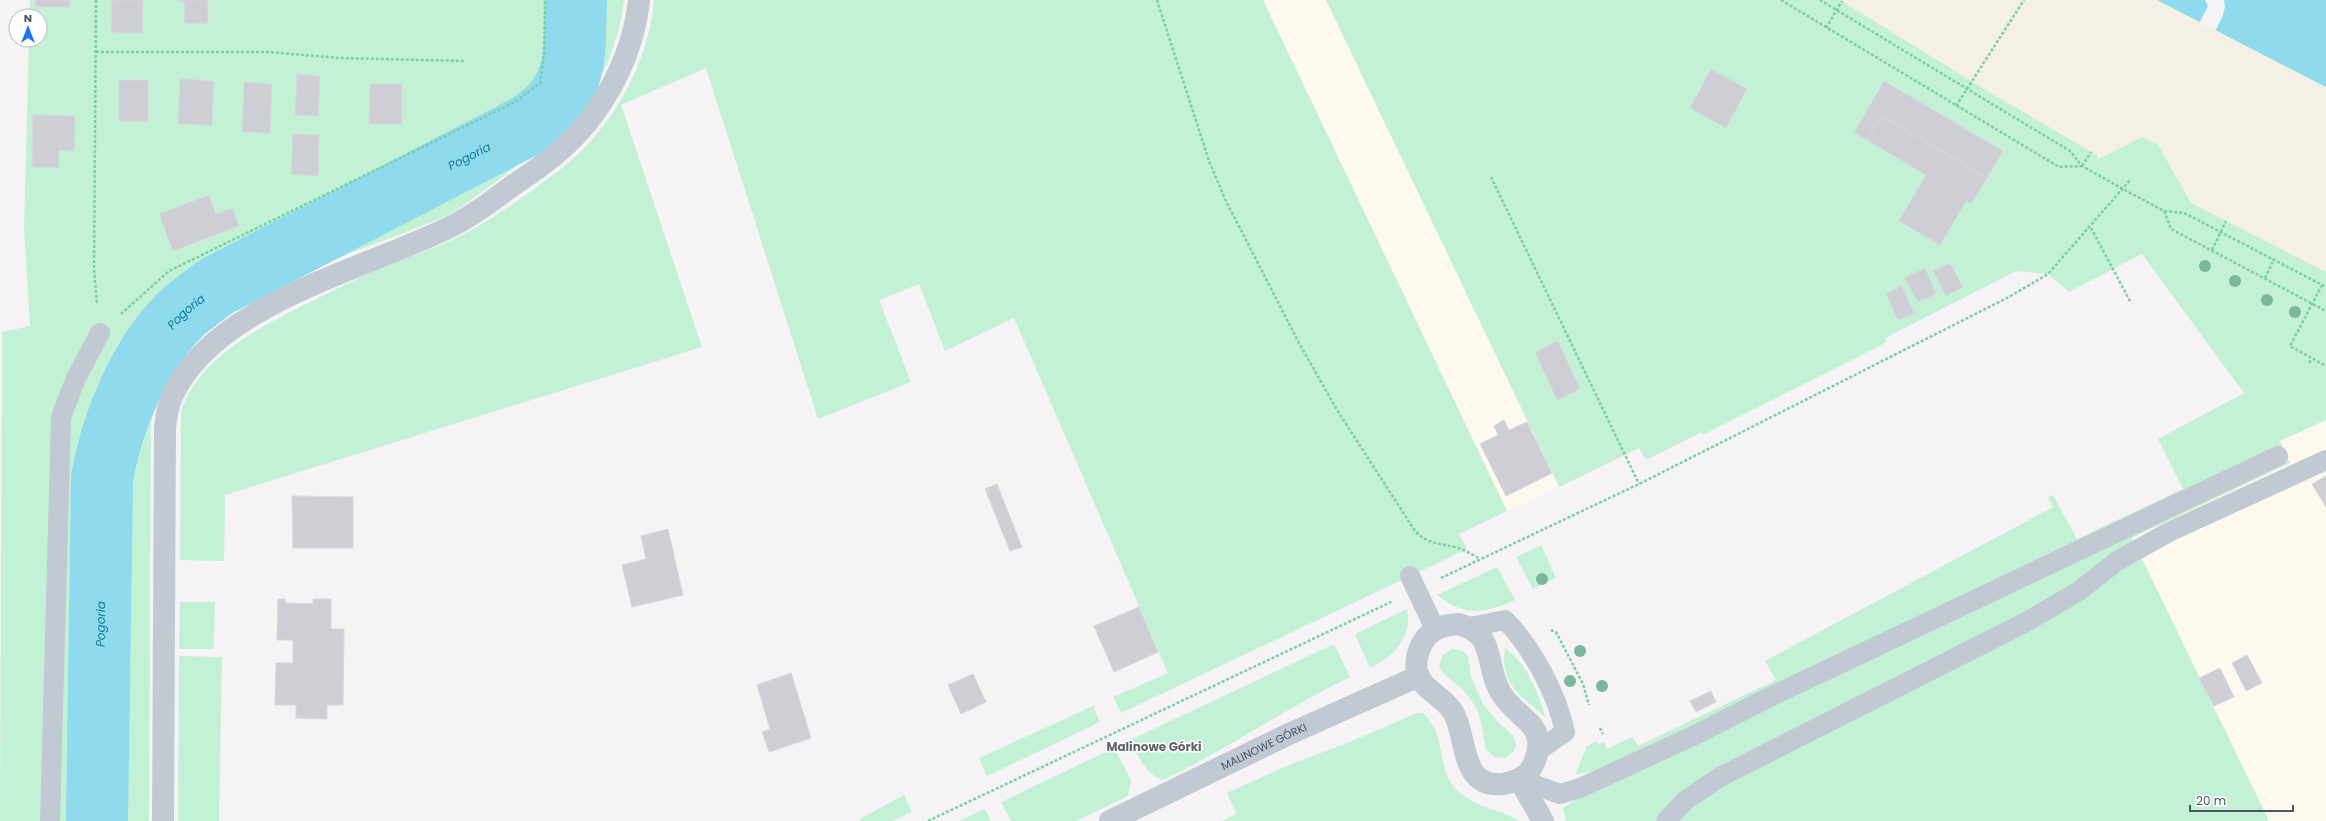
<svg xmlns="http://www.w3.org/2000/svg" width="2326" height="821" font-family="Poppins,sans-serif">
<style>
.commercial{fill:#fdf9ef}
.green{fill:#c3f1d5}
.sand{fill:#f5f0e5}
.water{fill:#90daee}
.pier{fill:#f5f3f3}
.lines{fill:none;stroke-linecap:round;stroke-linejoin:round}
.river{stroke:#90daee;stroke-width:62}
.building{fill:#cdcfd5;stroke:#d7d9de}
.path{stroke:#7ad0a6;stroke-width:2.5;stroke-dasharray:3 2;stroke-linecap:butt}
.lane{stroke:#c1cad2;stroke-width:20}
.street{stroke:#c1cad2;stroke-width:22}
.tree{fill:#7bb799}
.labels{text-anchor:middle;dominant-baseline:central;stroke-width:3;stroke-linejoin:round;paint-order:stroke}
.street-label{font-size:11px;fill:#4a5661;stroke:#fff}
.water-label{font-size:12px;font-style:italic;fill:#0c7c9b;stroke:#fff}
.neighbourhood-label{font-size:12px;font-weight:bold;fill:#5f6368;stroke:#fff}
</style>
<rect width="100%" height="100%" fill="#f5f3f3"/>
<g class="commercial">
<polygon points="1263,0 1326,0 1559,487 1507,511"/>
<polygon points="2326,420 2326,821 2269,821 2131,537 2290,463 2280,441"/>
</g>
<g class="green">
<path d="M30,0H624C619,49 593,103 555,136C541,148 525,159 510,171C489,187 470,202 448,215C359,254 231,284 171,366C159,382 155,405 151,423L149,821H0L2,332L30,326L24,229L29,40H40V16H29Z"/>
<path d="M654,0H1263L1507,511L1459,534L1467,549L1121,713L1113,697L1168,673L1014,318L945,351L919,284L879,300L911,382L818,419L706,68L621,105L702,347L225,495L224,561L180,560L181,412C195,364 248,334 290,312C321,297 351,281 382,268C407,257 432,250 456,238C482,226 505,209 529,193C541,183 554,175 566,165C614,125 649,62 654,0Z"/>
<polygon points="1326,0 2326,0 2326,420 2280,441 2290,463 2132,538 2269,821 1566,821 1563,808 1578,798 1600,769 1575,775 1587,746 1597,741 1598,745 1604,742 1607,749 1632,737 1638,746 1776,680 1765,661 2053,507 2048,497 2053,495 2077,539 2183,489 2158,439 2244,393 2142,254 2069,292 2048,274 2016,271 1885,338 1887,342 1703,435 1702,432 1646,460 1639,448 1559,487"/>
<polygon points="1541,545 1556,578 1533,589 1516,557"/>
<path d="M1497,567L1515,600C1485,614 1463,616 1437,595Z"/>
<polygon points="180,602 215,602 214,649 179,649"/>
<path d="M1407,609C1413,637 1393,657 1370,668L1355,634Z"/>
<path d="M1334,644L1350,677C1286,708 1228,749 1163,780C1144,773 1139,757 1130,740Z"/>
<path d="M1505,648C1529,666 1537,692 1546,718C1523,696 1499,686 1505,648Z"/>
<path d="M1452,649L1463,651L1468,656L1471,677L1483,704L1496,720L1514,737L1516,746L1514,751L1505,758L1494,757L1486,749C1481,724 1482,709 1462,689C1454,681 1445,677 1439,667L1442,656Z"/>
<polygon points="179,656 222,657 219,821 178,821"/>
<polygon points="1093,706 1100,722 987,776 979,758"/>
<path d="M1417,713H1423C1450,739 1433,769 1459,792C1476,808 1500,809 1519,821H1222L1236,814L1227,793L1291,764L1350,742Z"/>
<polygon points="1114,748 1131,780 1128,796 1076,821 1011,821 1001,802"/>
<polygon points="904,795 912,812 893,821 860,821 860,819"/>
<polygon points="985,809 991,821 959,821"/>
</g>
<polygon class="sand" points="1840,0 2157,0 2326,87 2326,272 2191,203 2158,145 2142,137 2097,160 2097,155 1984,89"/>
<polygon class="water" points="2157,0 2326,0 2326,87"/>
<polygon class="pier" points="2205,0 2224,0 2225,7 2223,15 2215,32 2199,24 2208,6"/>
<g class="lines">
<path class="river" id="s1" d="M97,821L102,478C112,421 140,353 183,312C194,303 206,294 217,286L528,125C580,92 574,55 576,0"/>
</g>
<g class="building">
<rect x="35" y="0" width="35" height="7"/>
<polygon points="112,0 143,0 142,33 111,32"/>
<polygon points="176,0 208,0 208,24 184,23 185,3"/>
<polygon points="1711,69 1747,89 1726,128 1690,108"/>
<polygon points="297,74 320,76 318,116 295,115"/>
<polygon points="180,79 214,81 212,125 178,124"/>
<rect x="119" y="80" width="29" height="41"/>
<polygon points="1884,81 2003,151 1987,178 1882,116 1867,140 1854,133"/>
<polygon points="244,82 272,84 270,133 242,132"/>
<polygon points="370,84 402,84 402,124 369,124"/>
<polygon points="33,115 75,116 74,151 59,150 59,168 32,167"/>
<polygon points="1882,116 1987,178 1971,204 1966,201 1940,245 1899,221 1926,175 1867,140"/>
<polygon points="293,134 319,135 318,176 291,174"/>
<polygon points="209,195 216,214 232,208 239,226 173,251 159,214"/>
<polygon points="1950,263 1963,287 1946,296 1933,271"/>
<polygon points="1925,268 1936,294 1918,302 1904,278"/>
<polygon points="1902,286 1914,313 1898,320 1886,294"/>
<polygon points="1558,341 1580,389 1557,400 1535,352"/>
<polygon points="1504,420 1509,430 1527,422 1552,473 1506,496 1480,444 1498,435 1494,426"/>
<polygon points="2326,476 2326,507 2312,484"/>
<polygon points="997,484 1022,547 1010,551 985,489"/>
<polygon points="292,496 353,497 353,548 293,548"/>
<polygon points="668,529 683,595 632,607 622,565 646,559 641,536"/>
<polygon points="278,599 285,599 285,603 313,604 313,599 331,599 331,629 344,629 343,705 327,705 327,719 296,718 296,705 275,705 276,663 293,663 293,640 277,640"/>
<polygon points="1139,607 1158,652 1114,672 1094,626"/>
<polygon points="2247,655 2262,683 2246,691 2232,663"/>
<polygon points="2220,668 2234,697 2214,706 2199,678"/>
<polygon points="791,673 811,738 769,752 762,732 770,729 757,685"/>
<polygon points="973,674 986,702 961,714 948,685"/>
<polygon points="1711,691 1716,702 1696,712 1690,701"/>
</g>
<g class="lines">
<g class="path">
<polyline points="96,0 94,269 97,305"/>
<path d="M1157,0L1209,161L1225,199L1299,343L1337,410L1415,531C1429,545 1440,543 1458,548C1465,550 1473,555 1480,559"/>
<polyline points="1781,0 2059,167 2081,166"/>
<polyline points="1820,0 2070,151 2082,166 2123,189 2164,211 2184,213 2190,216 2326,287"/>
<polyline points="1826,28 1842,1"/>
<polyline points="96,52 268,52 340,58 465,61"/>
<polyline points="1956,106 2024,0"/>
<polyline points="2082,166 2091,152"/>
<polyline points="1491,177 1639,484"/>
<polyline points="2164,211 2171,229 2326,311"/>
<polyline points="2091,228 2131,303"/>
<polyline points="2212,250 2226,221"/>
<polyline points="2265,278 2274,259"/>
<polyline points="2322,285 2290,346 2326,366"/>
<polyline points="121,314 169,271 515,102 540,83 544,54 545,0"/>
<polyline points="2309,363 2312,359"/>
<polyline points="1441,578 1639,484 2007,298 2048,274 2131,179"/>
<polyline points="1551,630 1556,632 1583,684 1589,705"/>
<polyline points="1600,728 1603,734"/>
<polyline points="928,821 1391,602"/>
</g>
<g class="lane">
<polyline points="1410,576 1435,629"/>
<path d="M1470,627L1505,620C1532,647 1557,694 1565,732L1539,750"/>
<polyline points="1519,779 1560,794 1580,788 1695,735 1772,696 2278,456"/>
<polyline points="50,821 61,417 76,378 100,333"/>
<polyline points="1666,821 1686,800 1720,777 2028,621 2079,591 2117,561 2169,532 2326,460"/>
</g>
<g class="street">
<path d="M1458,624C1498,634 1484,666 1501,693C1518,721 1550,723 1534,763C1529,776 1515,782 1503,784C1459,789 1468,736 1453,712C1445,699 1432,694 1423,683C1409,667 1419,640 1435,630C1442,625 1450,625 1458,624Z"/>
<polyline points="1519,779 1543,821"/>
<path d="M163,821L165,429C166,419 167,408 171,399C210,305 366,269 450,227C472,216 492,201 512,186C527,176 542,166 556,154C601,117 633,58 639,0"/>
<path id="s2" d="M1110,821L1289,734L1419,676"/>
</g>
</g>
<g class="tree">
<circle cx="2205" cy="266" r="6"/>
<circle cx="2235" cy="281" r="6"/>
<circle cx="2267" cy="300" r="6"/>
<circle cx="2295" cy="312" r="6"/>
<circle cx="1542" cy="579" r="6"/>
<circle cx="1580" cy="651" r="6"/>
<circle cx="1570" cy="681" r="6"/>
<circle cx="1602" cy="686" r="6"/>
</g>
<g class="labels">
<g class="street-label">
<text stroke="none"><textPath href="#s2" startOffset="171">MALINOWE GÓRKI</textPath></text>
</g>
<g class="water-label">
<text stroke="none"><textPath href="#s1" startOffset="857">Pogoria</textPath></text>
<text stroke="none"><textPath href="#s1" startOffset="533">Pogoria</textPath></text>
<text stroke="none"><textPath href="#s1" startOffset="197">Pogoria</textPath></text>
</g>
<g class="neighbourhood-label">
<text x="1154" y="746">Malinowe Górki</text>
</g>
</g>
<g transform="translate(28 28)"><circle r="19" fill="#ffffff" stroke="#b7bbc0"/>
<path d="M0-3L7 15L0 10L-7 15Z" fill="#1a73e8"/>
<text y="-6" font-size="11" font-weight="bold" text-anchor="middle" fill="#4a5661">N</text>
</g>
<path d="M2190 805v6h103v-6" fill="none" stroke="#4a5661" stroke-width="2"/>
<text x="2196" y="805" font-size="12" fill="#4a5661" stroke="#ffffff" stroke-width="3" paint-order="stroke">20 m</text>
</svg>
